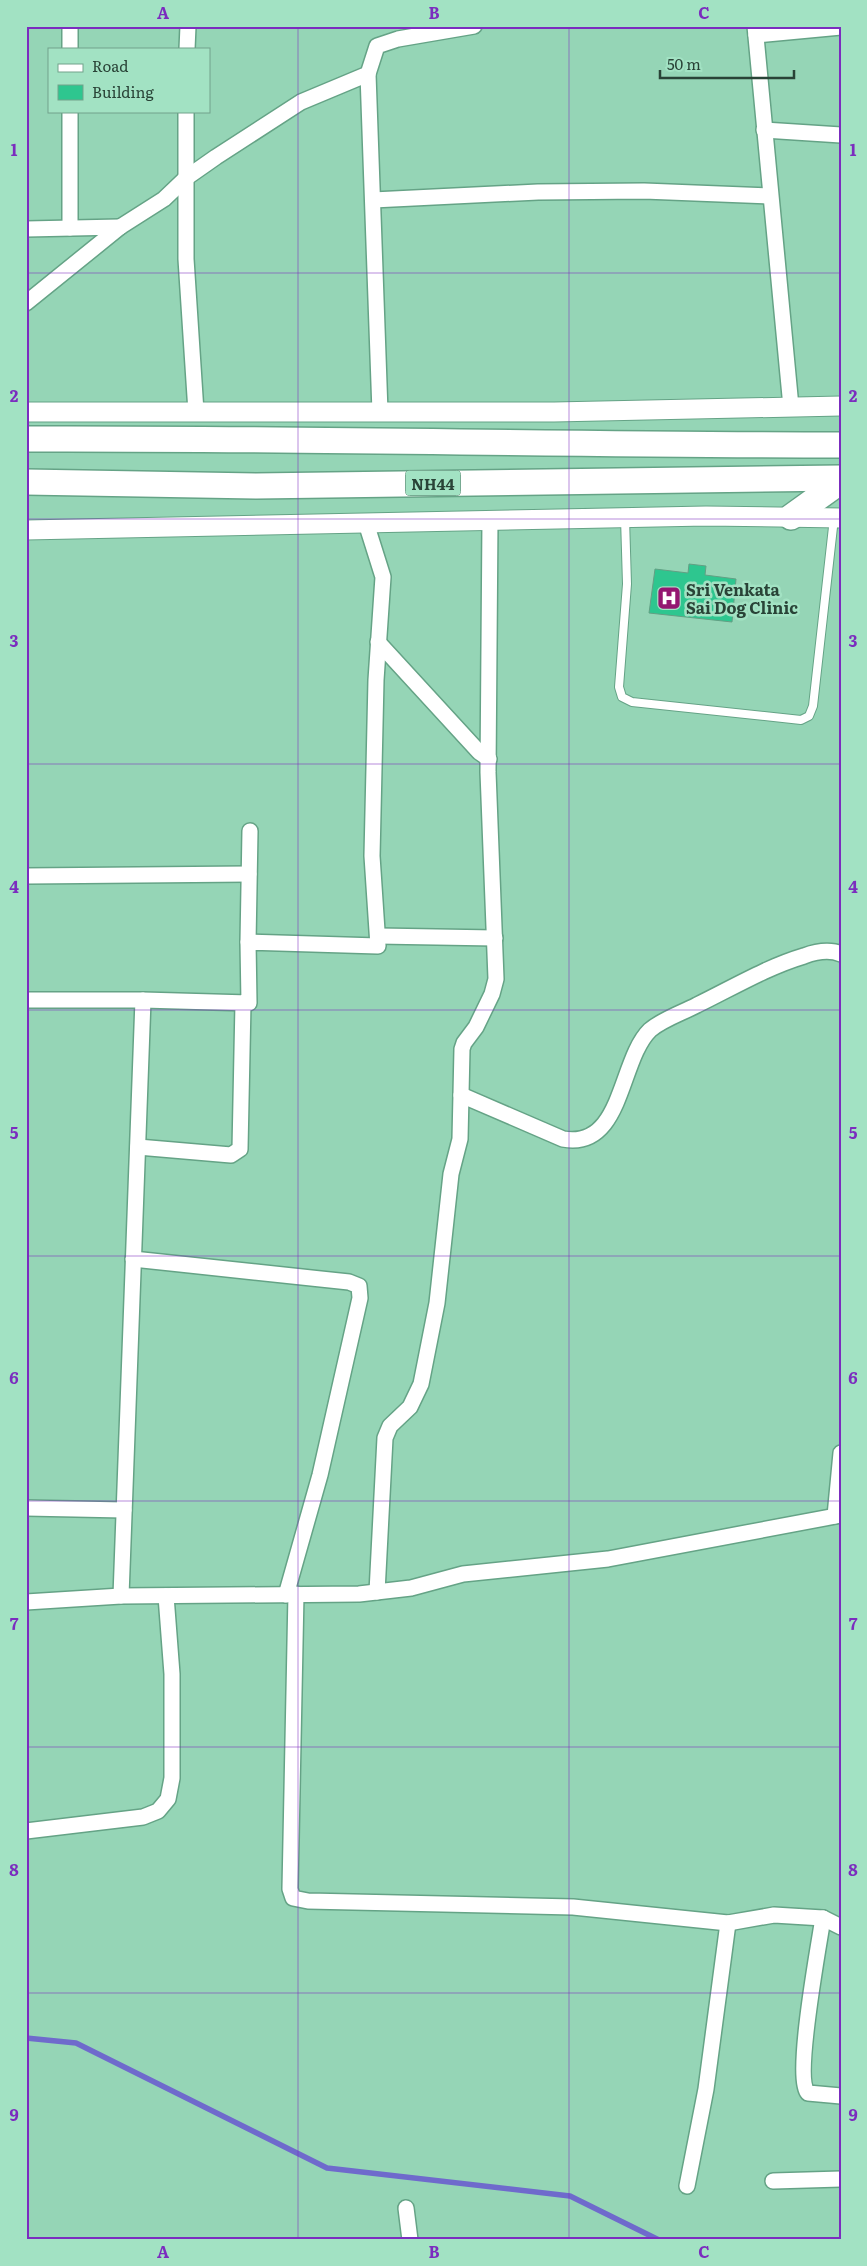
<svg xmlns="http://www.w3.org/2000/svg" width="867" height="2266" font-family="Literata,serif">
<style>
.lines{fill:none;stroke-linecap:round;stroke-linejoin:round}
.stream{stroke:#6f6acc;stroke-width:5.5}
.building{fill:#2ec68f;stroke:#63a084}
.service-casing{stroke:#65a386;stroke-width:10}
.minor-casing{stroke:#65a386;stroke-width:18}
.tertiary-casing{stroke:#65a386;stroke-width:21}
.trunk-casing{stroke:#65a386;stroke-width:28}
.service{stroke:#fff;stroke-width:8}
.minor{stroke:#fff;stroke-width:15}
.tertiary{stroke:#fff;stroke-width:19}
.trunk{stroke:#fff;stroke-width:25}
.grid{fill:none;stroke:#7b2cbf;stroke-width:1;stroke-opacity:0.55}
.labels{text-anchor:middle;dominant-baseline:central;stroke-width:5;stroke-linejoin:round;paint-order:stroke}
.shield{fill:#a2e2c3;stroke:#4d7361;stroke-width:1}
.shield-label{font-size:15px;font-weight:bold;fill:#294337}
.poi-label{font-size:16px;font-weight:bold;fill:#294337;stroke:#a2e2c3;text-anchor:start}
.neatline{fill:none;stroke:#7b2cbf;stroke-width:2}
.grid-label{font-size:16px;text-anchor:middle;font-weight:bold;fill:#7b2cbf}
</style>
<rect width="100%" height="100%" fill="#95d5b6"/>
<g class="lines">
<polyline class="stream" points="26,2038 76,2043 327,2168 570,2196 659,2240"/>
</g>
<polygon class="building" points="689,564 706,566 705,575 736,579 732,622 649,613 655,569 688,573"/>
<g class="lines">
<g class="service-casing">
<polyline id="service" points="625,518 627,584 619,687 622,697 632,702 801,720 809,716 813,706 834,518"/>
</g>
<g class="minor-casing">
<g id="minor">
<polyline points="755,26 791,407"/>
<polyline points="756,35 841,27"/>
<polyline points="70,49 70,26"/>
<polyline points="187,49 188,26"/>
<polyline points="368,74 380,412"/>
<polyline points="186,111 186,259 196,412"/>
<polyline points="764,130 841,135"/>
<polyline points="373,200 538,192 644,191 770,196"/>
<polyline points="70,228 70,111"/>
<polyline points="26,229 120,227"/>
<polyline points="26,303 120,227 164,199 186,178 216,157 301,102 368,74 377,46 398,39 474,26"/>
<polyline points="378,642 479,752 489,759"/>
<polyline points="26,876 249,874"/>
<polyline points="378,936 495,938"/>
<polyline points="248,942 250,831"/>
<polyline points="26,1000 143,1000 249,1003 248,942 378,946 372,856 376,680 383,577 366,523"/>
<path d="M461,1095L563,1139C623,1150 619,1060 650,1030C663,1019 682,1013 697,1005C732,988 767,967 804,956C815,952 829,949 841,954"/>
<polyline points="138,1147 231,1155 240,1149 243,1003"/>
<polyline points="133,1259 349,1282 359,1286 360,1298 320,1475 286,1595"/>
<polyline points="26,1508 124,1510"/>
<polyline points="835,1516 841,1453"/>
<polyline points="377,1592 385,1438 390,1426 410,1407 421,1384 437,1303 451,1174 460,1139 462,1049 464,1043 476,1027 492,994 496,979 488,772 490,520"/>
<polyline points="296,1594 290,1889 293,1898 308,1901 573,1907 728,1923 774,1915 823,1918 841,1927"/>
<polyline points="121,1596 143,1000"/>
<polyline points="26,1602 121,1596 359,1594 411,1588 463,1574 608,1559 841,1515"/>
<polyline points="26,1831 143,1817 158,1811 168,1799 172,1778 172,1674 166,1596"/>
<path d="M823,1918C819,1944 794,2078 808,2093L841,2096"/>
<polyline points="773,2181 841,2179"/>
<polyline points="687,2186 706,2089 728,1923"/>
<polyline points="406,2208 410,2240"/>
</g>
</g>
<g class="tertiary-casing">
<g id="tertiary">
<polyline points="26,412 554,412 841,406"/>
<polyline points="26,530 706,516 841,518"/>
</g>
</g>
<g class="trunk-casing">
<g id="trunk">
<path d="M26,439C298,438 569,445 841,445"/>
<polyline points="26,482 256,486 841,478"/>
<polyline points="791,517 841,481"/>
</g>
</g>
<use href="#service" class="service"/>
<use href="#minor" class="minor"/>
<use href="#tertiary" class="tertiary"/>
<use href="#trunk" class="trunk"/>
</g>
<path class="grid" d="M298,26V2240M569,26V2240M26,273H841M26,519H841M26,764H841M26,1010H841M26,1256H841M26,1501H841M26,1747H841M26,1993H841"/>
<defs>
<g id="hospital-square" transform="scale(1.25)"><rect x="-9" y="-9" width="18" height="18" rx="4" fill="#941771" stroke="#a2e2c3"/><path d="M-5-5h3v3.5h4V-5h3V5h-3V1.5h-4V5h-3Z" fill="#fff"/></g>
</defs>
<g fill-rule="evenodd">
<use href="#hospital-square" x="669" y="598"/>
</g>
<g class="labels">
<rect class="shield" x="405.5" y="470.5" width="55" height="25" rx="4"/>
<g class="shield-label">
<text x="433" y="483">NH44</text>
</g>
<g class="poi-label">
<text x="686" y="589">Sri Venkata<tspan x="686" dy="18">Sai Dog Clinic</tspan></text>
</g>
</g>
<rect width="867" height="2266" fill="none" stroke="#a2e2c3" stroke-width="55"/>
<rect x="48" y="48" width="162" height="65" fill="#a2e2c3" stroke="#72a28b"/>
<rect x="58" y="64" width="25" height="8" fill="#ffffff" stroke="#72a28b"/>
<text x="92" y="72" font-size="15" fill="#294337">Road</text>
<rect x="58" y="85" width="25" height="15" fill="#2ec68f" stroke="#72a28b"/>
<text x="92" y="98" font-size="15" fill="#294337">Building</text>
<path d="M660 70v8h134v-8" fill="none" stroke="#294337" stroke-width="2.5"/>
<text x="667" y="70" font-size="15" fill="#294337" stroke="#a2e2c3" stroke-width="4" paint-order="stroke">50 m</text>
<rect x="28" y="28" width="812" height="2210" class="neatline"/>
<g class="grid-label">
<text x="163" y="19">A</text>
<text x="434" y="19">B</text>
<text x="704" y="19">C</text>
<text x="14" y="156">1</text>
<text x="853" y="156">1</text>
<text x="14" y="402">2</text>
<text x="853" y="402">2</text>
<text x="14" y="647">3</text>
<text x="853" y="647">3</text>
<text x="14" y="893">4</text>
<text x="853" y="893">4</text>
<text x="14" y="1139">5</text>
<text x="853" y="1139">5</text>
<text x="14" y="1384">6</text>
<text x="853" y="1384">6</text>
<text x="14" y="1630">7</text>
<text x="853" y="1630">7</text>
<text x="14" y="1876">8</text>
<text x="853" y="1876">8</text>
<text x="14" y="2121">9</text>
<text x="853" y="2121">9</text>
<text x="163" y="2258">A</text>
<text x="434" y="2258">B</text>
<text x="704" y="2258">C</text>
</g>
</svg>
